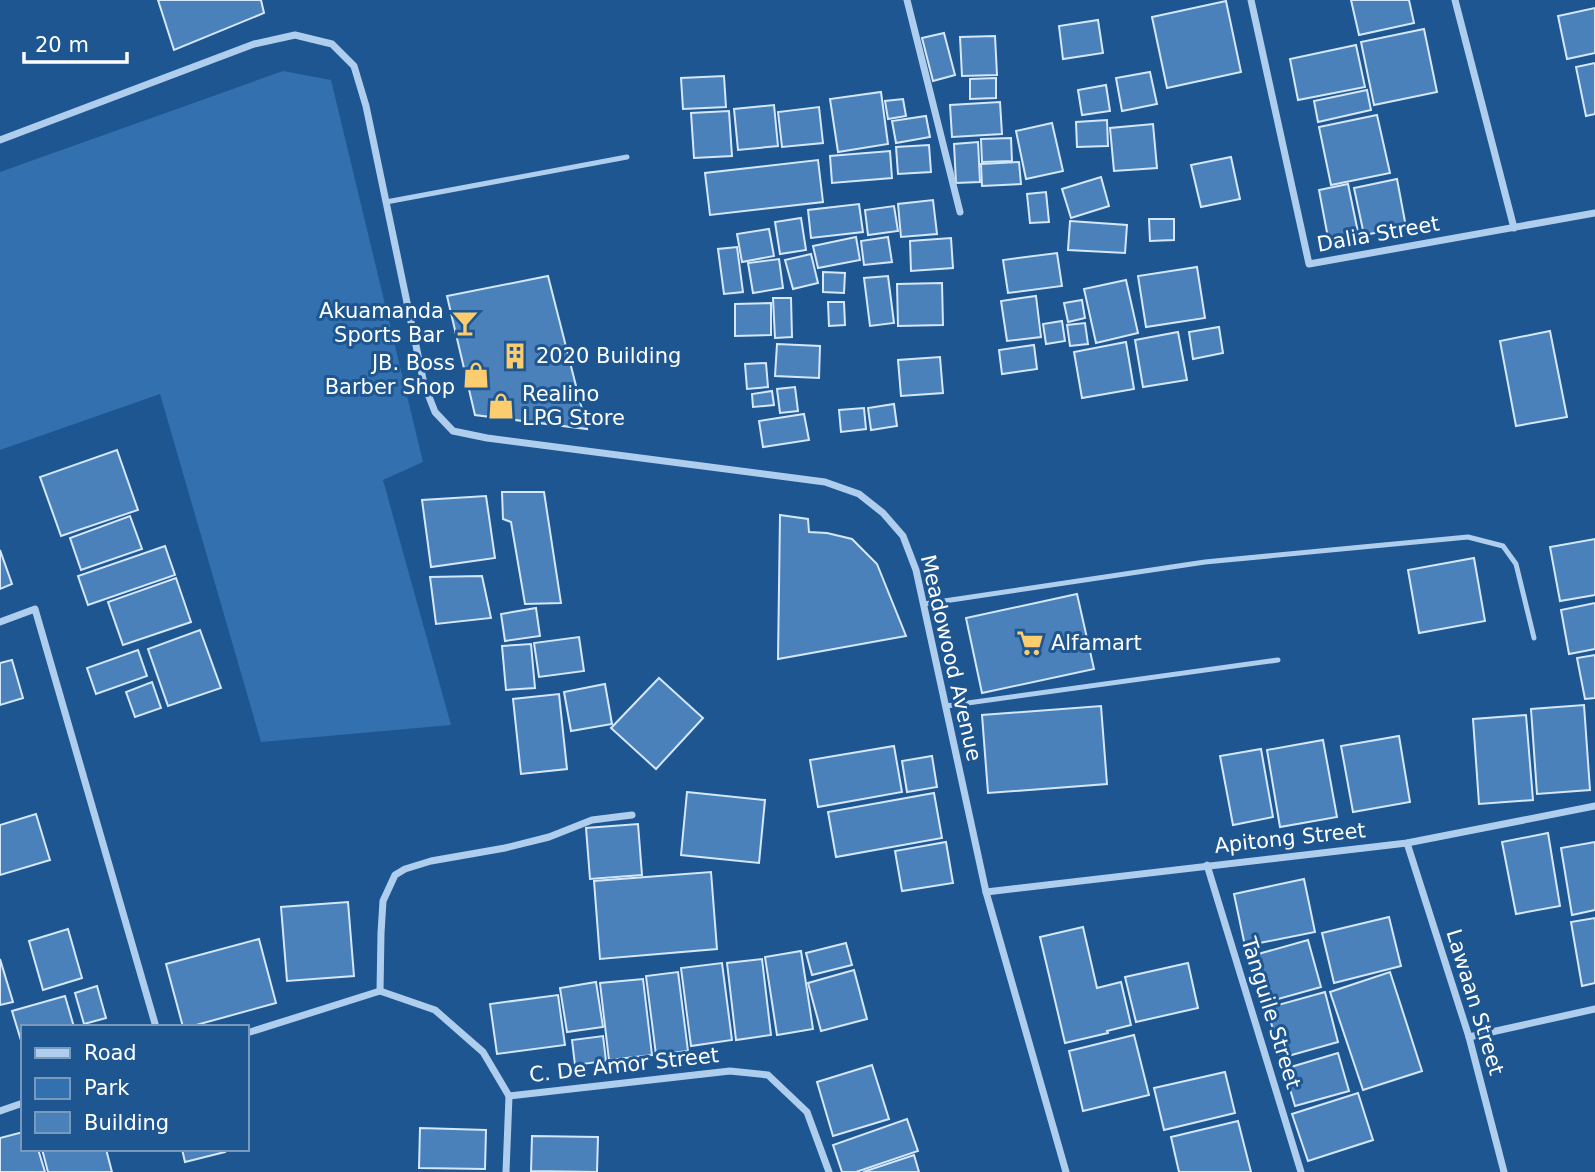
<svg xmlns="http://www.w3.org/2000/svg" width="1595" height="1172" font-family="'DejaVu Sans',sans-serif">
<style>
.green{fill:#3270af}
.building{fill:#4b81ba;stroke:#d5e7fa;stroke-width:2}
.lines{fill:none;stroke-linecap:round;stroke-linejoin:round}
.service{stroke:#afceee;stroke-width:5}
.minor{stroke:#afceee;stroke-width:7}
.labels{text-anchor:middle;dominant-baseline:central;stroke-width:6;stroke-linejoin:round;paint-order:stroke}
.street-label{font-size:21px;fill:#fff;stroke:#1e5691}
.poi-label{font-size:21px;fill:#fff;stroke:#1e5691;text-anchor:start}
</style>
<rect width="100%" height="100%" fill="#1e5691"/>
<polygon class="green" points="283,71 331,80 423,462 383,480 451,725 261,742 160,394 0,450 0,172"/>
<g class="building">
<polygon points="158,0 261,0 264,13 174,50"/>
<polygon points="1351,0 1409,0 1414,23 1359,35"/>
<polygon points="1226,1 1241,72 1167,88 1152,17"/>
<polygon points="1595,8 1595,53 1567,59 1558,16"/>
<polygon points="1098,20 1103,53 1063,59 1059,26"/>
<polygon points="1424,29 1437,92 1374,105 1361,42"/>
<polygon points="944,33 955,75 933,81 922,38"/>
<polygon points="995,36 997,75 962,76 960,37"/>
<polygon points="1356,45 1365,87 1298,100 1290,59"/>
<polygon points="1595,63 1595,114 1586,116 1576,67"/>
<polygon points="1150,72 1157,104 1122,111 1116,78"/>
<polygon points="724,76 726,107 683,109 681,78"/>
<polygon points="996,78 996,98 970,99 970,79"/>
<polygon points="1106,85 1110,111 1082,115 1078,90"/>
<polygon points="1367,90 1371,110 1318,122 1314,101"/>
<polygon points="881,92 888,144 838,152 830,99"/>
<polygon points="903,99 906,116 888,119 885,101"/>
<polygon points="1000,102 1002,134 952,137 950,105"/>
<polygon points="774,105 778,146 738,150 734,109"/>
<polygon points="819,107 823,143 782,147 778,112"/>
<polygon points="729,111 732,156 694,158 691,113"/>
<polygon points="1377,115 1390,173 1331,185 1319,127"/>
<polygon points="926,116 930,137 896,143 892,121"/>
<polygon points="1107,120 1108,146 1077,147 1076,122"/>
<polygon points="1052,123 1063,171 1026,179 1016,131"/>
<polygon points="1153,124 1157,168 1114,171 1110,128"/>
<polygon points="1011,138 1012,161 982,162 981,139"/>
<polygon points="978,142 980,182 956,183 954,144"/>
<polygon points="929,145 931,172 898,174 896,147"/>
<polygon points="890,151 892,178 832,183 830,156"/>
<polygon points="1231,157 1240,199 1201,207 1191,165"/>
<polygon points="818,160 823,202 710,215 705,173"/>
<polygon points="1019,162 1021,184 982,186 981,164"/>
<polygon points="1101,177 1109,206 1071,218 1062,189"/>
<polygon points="1397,179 1406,227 1364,235 1354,188"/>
<polygon points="1348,184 1359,237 1329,243 1319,190"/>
<polygon points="1046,192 1049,222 1030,223 1027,194"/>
<polygon points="933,200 937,234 901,237 898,204"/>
<polygon points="859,204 863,232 811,238 808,210"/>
<polygon points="894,206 898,231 868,235 865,210"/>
<polygon points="801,218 806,250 780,254 775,222"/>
<polygon points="1149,219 1174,219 1174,240 1150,241"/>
<polygon points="1070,221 1127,225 1125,253 1068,250"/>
<polygon points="769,229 774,256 742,262 737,234"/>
<polygon points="856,237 860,260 818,268 813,246"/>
<polygon points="888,237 892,262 864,265 861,241"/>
<polygon points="951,238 953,268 911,271 910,241"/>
<polygon points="737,247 743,292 724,294 718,249"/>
<polygon points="1057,253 1062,286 1008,293 1003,260"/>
<polygon points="811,254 818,283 793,289 785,260"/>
<polygon points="779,259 783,288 753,293 748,263"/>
<polygon points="1197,267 1205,318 1146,327 1138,276"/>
<polygon points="823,272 845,273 844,293 823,292"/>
<polygon points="548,276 587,429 475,415 447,296"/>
<polygon points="888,276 894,323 870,326 864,278"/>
<polygon points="1126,280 1138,333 1096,343 1084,289"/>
<polygon points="942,283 943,325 898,326 897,284"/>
<polygon points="1036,296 1041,337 1007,341 1001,301"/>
<polygon points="773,298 791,298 792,337 775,338"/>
<polygon points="1082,300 1085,318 1068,322 1064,303"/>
<polygon points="828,302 844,302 845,325 829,326"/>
<polygon points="771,303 771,335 735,336 735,304"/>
<polygon points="1062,321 1065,341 1046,344 1043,324"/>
<polygon points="1085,323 1088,344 1070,346 1067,325"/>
<polygon points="1219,327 1223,353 1193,359 1189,332"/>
<polygon points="1550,331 1567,417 1516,426 1500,341"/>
<polygon points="1178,332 1187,380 1143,387 1135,340"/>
<polygon points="1126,342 1134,389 1082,398 1074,352"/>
<polygon points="777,344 820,346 819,378 775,376"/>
<polygon points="1034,345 1037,369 1002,374 999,350"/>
<polygon points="940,357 943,393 901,396 898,360"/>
<polygon points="766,363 768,387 747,389 745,364"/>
<polygon points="795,387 798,411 780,413 777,389"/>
<polygon points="772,391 774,405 753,407 752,394"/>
<polygon points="894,404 897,426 871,430 868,408"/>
<polygon points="864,408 866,429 841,432 839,410"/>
<polygon points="804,414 809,440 763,447 759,421"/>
<polygon points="117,450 138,510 61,536 40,477"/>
<polygon points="502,492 544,492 561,603 525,604 511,522 503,519"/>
<polygon points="486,496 495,558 431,567 422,500"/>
<polygon points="780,515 808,519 809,532 827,533 852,539 877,564 906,636 778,659"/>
<polygon points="130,516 142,549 81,570 70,538"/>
<polygon points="1595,539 1595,595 1560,601 1550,547"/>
<polygon points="165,546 175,575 88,605 78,576"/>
<polygon points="0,550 12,584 0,589"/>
<polygon points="1474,558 1485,621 1419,633 1408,570"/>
<polygon points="482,576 491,618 436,624 430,577"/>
<polygon points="176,578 191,622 123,645 108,602"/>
<polygon points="1077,594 1094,669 982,693 966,618"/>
<polygon points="1595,603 1595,649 1569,654 1561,610"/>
<polygon points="536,608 540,636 505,641 501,614"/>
<polygon points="200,630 221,688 168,706 148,649"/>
<polygon points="579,637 584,671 539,677 534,643"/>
<polygon points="531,644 535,688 506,690 502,646"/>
<polygon points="138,650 147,676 96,694 87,668"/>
<polygon points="1595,655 1595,698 1585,699 1577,658"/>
<polygon points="12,660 23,698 0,705 0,663"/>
<polygon points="659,678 703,718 656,769 611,728"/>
<polygon points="152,682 161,708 135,717 126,692"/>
<polygon points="605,684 612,724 571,731 564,692"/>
<polygon points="559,694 567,769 521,774 513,699"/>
<polygon points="1584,705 1590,790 1537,794 1531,709"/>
<polygon points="1101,706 1107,784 988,793 982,715"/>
<polygon points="1526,715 1533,800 1479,804 1473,719"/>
<polygon points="1399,736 1410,802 1353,812 1341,746"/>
<polygon points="1323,740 1337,817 1280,827 1267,750"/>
<polygon points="894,746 902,792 818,807 810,760"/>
<polygon points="1261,749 1273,817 1233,825 1220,756"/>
<polygon points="932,756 937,787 907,792 902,761"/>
<polygon points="687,792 765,800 759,863 681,855"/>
<polygon points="934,793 942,838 836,857 828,812"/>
<polygon points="36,814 50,860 0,875 0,825"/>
<polygon points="638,824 642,875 590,879 586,828"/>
<polygon points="1548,833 1560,906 1516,914 1502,842"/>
<polygon points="946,842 953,883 902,891 895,851"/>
<polygon points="1595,842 1595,910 1572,915 1561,848"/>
<polygon points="711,872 717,949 600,959 594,881"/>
<polygon points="1304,879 1315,932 1245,946 1234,894"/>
<polygon points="348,902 354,976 287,981 281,907"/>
<polygon points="1389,917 1401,966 1334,983 1322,933"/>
<polygon points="1595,918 1595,983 1582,986 1571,922"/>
<polygon points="1083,927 1097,988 1121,982 1131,1025 1107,1031 1108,1033 1065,1043 1040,937"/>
<polygon points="68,929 82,978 43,990 29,941"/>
<polygon points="259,939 276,1003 189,1027 183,1027 166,964"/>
<polygon points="1308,940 1321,987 1264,1003 1251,956"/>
<polygon points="846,943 852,965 812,975 806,953"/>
<polygon points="801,951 813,1029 777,1035 765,957"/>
<polygon points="0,959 13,1002 0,1005"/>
<polygon points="762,959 771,1035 736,1040 727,963"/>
<polygon points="722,963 732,1040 691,1046 681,968"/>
<polygon points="1188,963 1198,1008 1136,1022 1125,977"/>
<polygon points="854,970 867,1019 821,1031 808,983"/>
<polygon points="678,972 688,1051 656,1055 646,976"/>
<polygon points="1390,972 1422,1071 1363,1090 1330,992"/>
<polygon points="643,979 652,1055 609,1060 600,983"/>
<polygon points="596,982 603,1027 567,1032 560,988"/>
<polygon points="97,986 106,1018 84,1024 75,993"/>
<polygon points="1325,992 1338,1042 1281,1058 1267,1008"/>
<polygon points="558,995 565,1045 497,1054 490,1004"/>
<polygon points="65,996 74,1027 23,1027 23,1047 12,1011"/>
<polygon points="1134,1035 1149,1095 1083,1111 1069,1051"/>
<polygon points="603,1036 606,1061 575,1065 572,1040"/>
<polygon points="1338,1053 1349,1091 1295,1106 1284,1069"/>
<polygon points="872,1065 889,1119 833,1136 817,1082"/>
<polygon points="1225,1072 1235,1113 1164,1130 1154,1088"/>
<polygon points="1358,1093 1373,1140 1308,1161 1292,1114"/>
<polygon points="907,1119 918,1151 856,1172 842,1172 833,1145"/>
<polygon points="1238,1121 1251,1172 1179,1172 1171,1137"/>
<polygon points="420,1128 486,1130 485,1169 419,1168"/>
<polygon points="23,1132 23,1149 38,1149 45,1172 0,1172 0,1138"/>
<polygon points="532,1136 598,1137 597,1172 531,1171"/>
<polygon points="42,1149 106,1149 112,1172 48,1172"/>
<polygon points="182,1149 224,1149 225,1152 185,1162"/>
<polygon points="914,1155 919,1172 863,1172"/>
</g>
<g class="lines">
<g class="service">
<polyline points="386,202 627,157"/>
<polyline points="924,604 1205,562 1468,537 1503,546 1516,564 1534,638"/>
<polyline points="946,706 1278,660"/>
</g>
<g class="minor">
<polyline points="907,0 960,212"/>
<polyline points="1251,0 1309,264 1595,213"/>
<polyline points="1455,0 1514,228"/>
<polyline points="0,140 254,44 295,35 332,44 354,66 366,106 424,384 435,412 453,431 487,438 825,482 859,494 883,513 903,536 916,570 986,892 1066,1172"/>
<polyline points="0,622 35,609 156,1027"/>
<polyline points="1407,843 1469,1037 1504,1172"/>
<polyline points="1207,865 1301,1172"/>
<polyline points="986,892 1407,843 1595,806"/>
<polyline points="380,991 381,933 383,901 395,875 405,869 431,861 505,848 549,837 592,820 632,815"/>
<polyline points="247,1033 380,991 435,1010 483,1052 509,1096 730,1071 768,1075 807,1112 829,1172"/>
<polyline points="1469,1037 1595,1009"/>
<polyline points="0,1111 23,1103"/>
<polyline points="506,1172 509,1096"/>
</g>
</g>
<defs>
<g id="bar-bare" transform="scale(2.1)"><path d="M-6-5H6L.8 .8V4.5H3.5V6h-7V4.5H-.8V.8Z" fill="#fccd6f" stroke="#1e5691" stroke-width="2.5" paint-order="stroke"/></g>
<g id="building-bare" transform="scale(2.1)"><path d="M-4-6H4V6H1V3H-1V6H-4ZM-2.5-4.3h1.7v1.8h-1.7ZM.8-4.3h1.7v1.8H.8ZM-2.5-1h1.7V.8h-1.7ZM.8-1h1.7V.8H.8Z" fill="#fccd6f" stroke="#1e5691" stroke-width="2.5" paint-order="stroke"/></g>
<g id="shop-bare" transform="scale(2.1)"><path d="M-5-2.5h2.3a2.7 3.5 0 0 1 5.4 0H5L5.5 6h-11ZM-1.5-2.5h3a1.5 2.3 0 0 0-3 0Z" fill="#fccd6f" stroke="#1e5691" stroke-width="2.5" paint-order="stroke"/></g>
<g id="supermarket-bare" transform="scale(2.1)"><path d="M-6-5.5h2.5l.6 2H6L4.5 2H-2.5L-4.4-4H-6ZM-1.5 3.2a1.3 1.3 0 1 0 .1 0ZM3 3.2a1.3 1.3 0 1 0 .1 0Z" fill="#fccd6f" stroke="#1e5691" stroke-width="2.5" paint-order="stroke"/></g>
</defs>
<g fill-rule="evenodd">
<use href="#bar-bare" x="465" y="323"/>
<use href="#building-bare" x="515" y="356"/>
<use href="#shop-bare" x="476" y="375"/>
<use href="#shop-bare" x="501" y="406"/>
<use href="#supermarket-bare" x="1030" y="643"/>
</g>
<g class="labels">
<g class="street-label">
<text transform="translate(1378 234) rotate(-10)">Dalia Street</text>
<text transform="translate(951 658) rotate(77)">Meadowood Avenue</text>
<text transform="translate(1290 838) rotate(-6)">Apitong Street</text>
<text transform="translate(1475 1002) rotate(73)">Lawaan Street</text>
<text transform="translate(1271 1013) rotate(73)">Tanguile Street</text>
<text transform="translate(624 1065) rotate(-6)">C. De Amor Street</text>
</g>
<g class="poi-label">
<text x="444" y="311" text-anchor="end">Akuamanda<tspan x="444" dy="24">Sports Bar</tspan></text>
<text x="536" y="356">2020 Building</text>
<text x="455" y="363" text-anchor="end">JB. Boss<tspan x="455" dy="24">Barber Shop</tspan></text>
<text x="522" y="394">Realino<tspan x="522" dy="24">LPG Store</tspan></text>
<text x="1051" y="643">Alfamart</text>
</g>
</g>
<rect x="21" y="1025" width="228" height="126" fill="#1e5691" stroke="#789abd" stroke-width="2"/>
<rect x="35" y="1048" width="35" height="10" fill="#afceee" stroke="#789abd" stroke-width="2"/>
<text x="84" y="1060" font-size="21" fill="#ffffff">Road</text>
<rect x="35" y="1078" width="35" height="21" fill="#3270af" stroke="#789abd" stroke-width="2"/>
<text x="84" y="1095" font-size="21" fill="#ffffff">Park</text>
<rect x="35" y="1112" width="35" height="21" fill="#4b81ba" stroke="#789abd" stroke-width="2"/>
<text x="84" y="1130" font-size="21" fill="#ffffff">Building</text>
<path d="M24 52v10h103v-10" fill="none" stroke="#ffffff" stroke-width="3.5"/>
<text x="35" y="52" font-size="21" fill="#ffffff" stroke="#1e5691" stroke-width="5" paint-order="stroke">20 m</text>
</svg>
